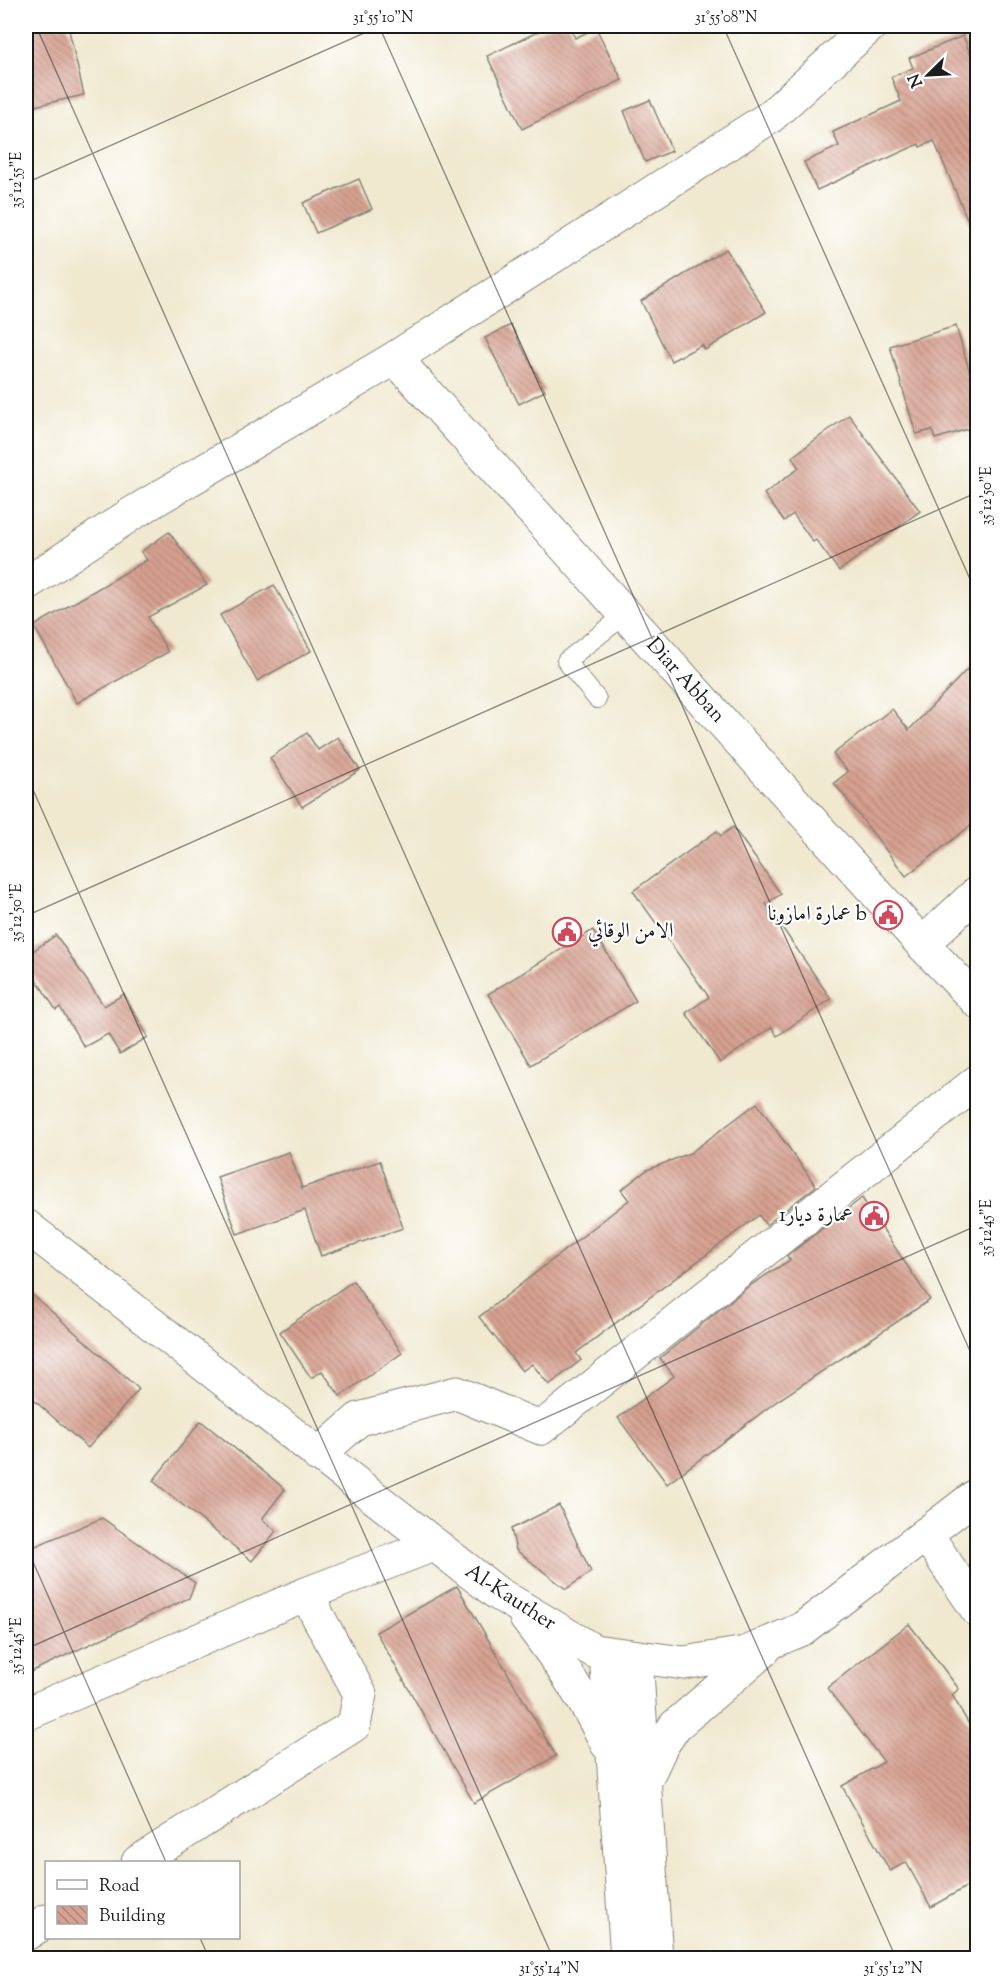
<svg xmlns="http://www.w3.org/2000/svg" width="1003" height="1984" font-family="'Sorts Mill Goudy',Amiri,serif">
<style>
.building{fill:url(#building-back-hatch)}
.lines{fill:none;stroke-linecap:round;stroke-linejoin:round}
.service-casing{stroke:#868276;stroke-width:20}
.minor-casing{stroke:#868276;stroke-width:35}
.service{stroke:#fff;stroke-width:18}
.minor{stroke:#fff;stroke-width:33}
.ticks{fill:none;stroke:#1c1c1c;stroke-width:1.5;stroke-opacity:0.45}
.labels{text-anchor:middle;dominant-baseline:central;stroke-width:4.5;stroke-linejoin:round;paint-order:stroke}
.street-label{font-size:21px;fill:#1c1c1c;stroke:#fff}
.poi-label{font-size:21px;fill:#1c1c1c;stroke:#fff;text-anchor:end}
.neatline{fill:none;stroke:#1c1c1c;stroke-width:2}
.ticks-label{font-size:15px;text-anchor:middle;fill:#1c1c1c}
</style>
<defs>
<pattern id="building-back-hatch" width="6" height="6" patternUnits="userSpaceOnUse" patternTransform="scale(1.5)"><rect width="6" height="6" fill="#d7a191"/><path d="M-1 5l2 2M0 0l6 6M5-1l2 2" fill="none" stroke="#ae8276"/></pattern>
</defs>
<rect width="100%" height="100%" fill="#fff"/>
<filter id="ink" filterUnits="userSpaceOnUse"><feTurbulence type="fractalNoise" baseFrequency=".0167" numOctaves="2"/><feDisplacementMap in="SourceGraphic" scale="12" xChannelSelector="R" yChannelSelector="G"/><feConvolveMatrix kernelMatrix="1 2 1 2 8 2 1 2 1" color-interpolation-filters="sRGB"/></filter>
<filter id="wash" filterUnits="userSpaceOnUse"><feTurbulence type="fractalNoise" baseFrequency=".008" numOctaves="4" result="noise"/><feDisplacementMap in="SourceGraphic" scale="24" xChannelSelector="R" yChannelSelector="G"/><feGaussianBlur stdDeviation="1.35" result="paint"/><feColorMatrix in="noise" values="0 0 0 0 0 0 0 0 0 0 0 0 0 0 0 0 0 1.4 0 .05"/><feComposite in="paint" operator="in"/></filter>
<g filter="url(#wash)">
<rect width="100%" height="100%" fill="#f0e9d0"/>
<g id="blocks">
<g class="building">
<polygon points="26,26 68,26 84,95 26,108"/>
<polygon points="550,26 569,26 575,38 596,28 622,80 522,129 487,56"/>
<polygon points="963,36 978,71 978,244 934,141 920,147 919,144 817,190 804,162 839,146 833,132 901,101 891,77 913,68 909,58"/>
<polygon points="650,100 672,151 645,162 624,111"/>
<polygon points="359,179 372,209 316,233 303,203"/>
<polygon points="726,249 766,312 705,350 702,345 671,361 641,301"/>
<polygon points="511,325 545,391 519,404 485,338"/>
<polygon points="956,326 978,399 978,426 935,439 932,430 916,434 890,346"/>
<polygon points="849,415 920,511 839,571 816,540 813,542 793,514 784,521 764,494 799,468 792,457"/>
<polygon points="169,532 207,585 148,617 168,652 77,703 34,626 147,560 141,552"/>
<polygon points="274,585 311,651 257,681 220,615"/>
<polygon points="978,658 978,820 906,876 834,783 848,772 833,754 892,709 909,730"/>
<polygon points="307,733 318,750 338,737 360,770 302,807 270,758"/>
<polygon points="733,827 781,894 766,904 831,999 777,1036 772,1027 720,1063 686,1013 709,997 633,891 717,831 721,836"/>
<polygon points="593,930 636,1001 531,1065 488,994"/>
<polygon points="56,935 104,1006 124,994 148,1037 120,1054 108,1034 84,1047 60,1007 56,1010 26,964 26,956"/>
<polygon points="757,1103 816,1186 766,1225 759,1215 576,1353 581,1360 549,1385 532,1364 522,1371 479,1317 629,1200 621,1190 647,1170 690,1153"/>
<polygon points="289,1152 302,1188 380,1161 403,1228 321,1256 305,1210 237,1234 217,1177"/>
<polygon points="862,1198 930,1300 777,1401 667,1484 618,1418 674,1376 660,1358 749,1286 790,1260 787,1256"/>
<polygon points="353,1281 402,1353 340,1396 322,1371 311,1378 280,1332"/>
<polygon points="26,1289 139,1389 88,1448 26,1393"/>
<polygon points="201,1421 285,1489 262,1519 276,1531 252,1561 153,1481"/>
<polygon points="559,1505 591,1572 566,1589 516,1550 511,1529"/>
<polygon points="102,1518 195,1583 189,1598 26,1674 26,1550"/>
<polygon points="457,1586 556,1756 474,1803 376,1632"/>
<polygon points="909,1624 959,1689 952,1695 978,1740 978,1880 931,1907 906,1862 890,1871 842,1786 884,1762 827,1688"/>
</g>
</g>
</g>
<g filter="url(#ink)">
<use href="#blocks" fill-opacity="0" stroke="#868276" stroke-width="1.5"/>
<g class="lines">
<g class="service-casing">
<polyline id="service" points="597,699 566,661 626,614"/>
</g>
<g class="minor-casing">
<g id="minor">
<polyline points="395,358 922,944 978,1002"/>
<polyline points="26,584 133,513 395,358 770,117 870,26"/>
<polyline points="922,944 978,892"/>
<polyline points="26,1226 497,1593 594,1651 684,1663 746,1653 802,1629 978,1494"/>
<polyline points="318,1455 359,1419 457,1393 541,1428 978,1081"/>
<polyline points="926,1534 978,1611"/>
<path d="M526,1618C557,1658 585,1698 607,1744"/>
<polyline points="606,1653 627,1958"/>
<polyline points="636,1657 656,1958"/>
<polyline points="26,1714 306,1594 433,1545"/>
<polyline points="645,1781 662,1745 675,1726 764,1650"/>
<polyline points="138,1862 354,1725 360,1694 306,1594"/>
<polyline points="26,1934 46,1921"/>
</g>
</g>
<use href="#service" class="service"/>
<use href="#minor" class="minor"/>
</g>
</g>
<path class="ticks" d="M36,26L896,1958M379,26L978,1369M723,26L978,597M26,183L380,26M26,774L553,1958M26,916L978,492M26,1546L166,1862M26,1649L978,1225M200,1938L209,1958M976,1958H978"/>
<defs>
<g id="civic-ring" transform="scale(1.5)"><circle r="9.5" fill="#fff" stroke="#d1495b" stroke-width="1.5"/><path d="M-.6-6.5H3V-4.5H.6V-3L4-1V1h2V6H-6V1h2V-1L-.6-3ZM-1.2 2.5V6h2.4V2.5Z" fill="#d1495b"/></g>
</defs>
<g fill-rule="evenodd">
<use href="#civic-ring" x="888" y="915"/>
<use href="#civic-ring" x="567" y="932"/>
<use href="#civic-ring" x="874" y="1216"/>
</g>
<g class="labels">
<g class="street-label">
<text transform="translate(685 681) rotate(48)">Diar Abban</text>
<text transform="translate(510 1598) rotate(33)">Al-Kauther</text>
</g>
<g class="poi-label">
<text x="867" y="915">عمارة امازونا b</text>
<text x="588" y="932" text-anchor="start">الامن الوقائي</text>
<text x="853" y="1216">عمارة ديار1</text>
</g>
</g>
<rect width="1003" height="1984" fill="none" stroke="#fff" stroke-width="66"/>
<rect x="45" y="1861" width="195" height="78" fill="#ffffff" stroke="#a4a4a4" stroke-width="1.5"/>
<rect x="57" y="1880" width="30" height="9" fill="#ffffff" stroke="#a4a4a4" stroke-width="1.5"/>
<text x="99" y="1891" font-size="18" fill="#1c1c1c">Road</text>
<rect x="57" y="1906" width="30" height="18" fill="url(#building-back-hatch)" stroke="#a4a4a4" stroke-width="1.5"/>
<text x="99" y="1921" font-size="18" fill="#1c1c1c">Building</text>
<g transform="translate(928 75) rotate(246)" stroke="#ffffff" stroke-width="4.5" paint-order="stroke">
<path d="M0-4.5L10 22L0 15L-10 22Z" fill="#1c1c1c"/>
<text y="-9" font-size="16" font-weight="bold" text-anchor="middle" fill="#1c1c1c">N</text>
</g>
<rect x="33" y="33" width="937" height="1918" class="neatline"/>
<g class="ticks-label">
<text x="383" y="22">31°55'10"N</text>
<text x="726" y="22">31°55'08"N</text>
<text transform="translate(16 180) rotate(-90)" y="5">35°12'55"E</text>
<text transform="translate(986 496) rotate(-90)" y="5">35°12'50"E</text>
<text transform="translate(16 913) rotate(-90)" y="5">35°12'50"E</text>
<text transform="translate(986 1228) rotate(-90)" y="5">35°12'45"E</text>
<text transform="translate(16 1646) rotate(-90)" y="5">35°12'45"E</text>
<text x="549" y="1973">31°55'14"N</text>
<text x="893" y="1973">31°55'12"N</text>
</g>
</svg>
